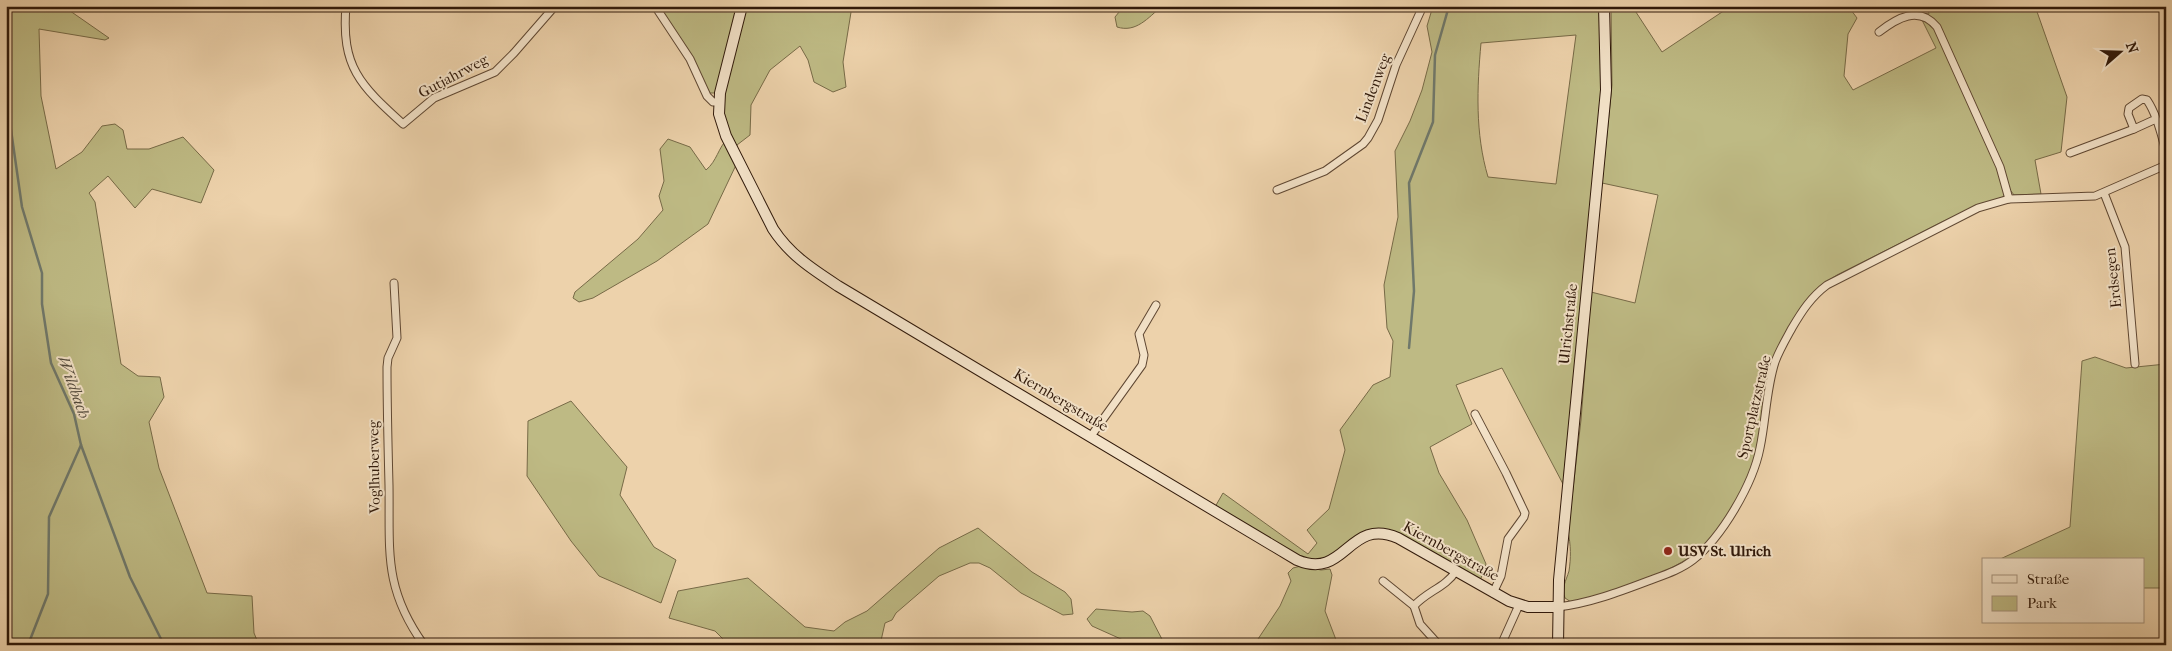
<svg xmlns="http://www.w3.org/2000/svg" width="2172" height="651" font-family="'IM FELL French Canon',serif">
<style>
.green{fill:#beba84;stroke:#776a47;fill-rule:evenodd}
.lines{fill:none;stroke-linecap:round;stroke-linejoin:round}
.stream{stroke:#6f786b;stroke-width:2.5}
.street-casing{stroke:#5f4732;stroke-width:9}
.secondary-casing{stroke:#30190a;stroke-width:12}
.street{stroke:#f3e2c8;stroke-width:7}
.secondary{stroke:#f3e2c8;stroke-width:10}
.poi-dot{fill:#8f2418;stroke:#f3e2c8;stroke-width:2}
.labels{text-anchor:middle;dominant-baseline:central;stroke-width:4;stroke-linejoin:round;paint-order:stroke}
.street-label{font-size:15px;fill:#30190a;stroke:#f3e2c8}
.poi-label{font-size:15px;font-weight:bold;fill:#30190a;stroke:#f3e2c8;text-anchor:start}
.water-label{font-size:16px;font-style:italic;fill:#50483b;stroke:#f3e2c8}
</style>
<rect width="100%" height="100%" fill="#edd2ab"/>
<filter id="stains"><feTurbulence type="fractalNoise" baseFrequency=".004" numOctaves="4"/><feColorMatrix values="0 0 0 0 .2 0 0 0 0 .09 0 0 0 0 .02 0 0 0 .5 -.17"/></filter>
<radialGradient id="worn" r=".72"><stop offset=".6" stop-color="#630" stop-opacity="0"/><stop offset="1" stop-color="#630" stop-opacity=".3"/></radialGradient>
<g class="green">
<polygon points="6,6 63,6 109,38 105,40 39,29 41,96 56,169 82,152 102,126 115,124 123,130 127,149 149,149 183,137 214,170 201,203 152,189 135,208 108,176 89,193 95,202 121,364 138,376 160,377 164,397 149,422 159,468 207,593 252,596 254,633 259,645 6,645"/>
<polygon points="657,6 740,6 715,93 710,93 706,89"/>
<path d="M746,6H852L843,62L846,87L833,92L814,82L808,60L800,46L770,70L751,105L750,135L737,145L736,165L708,224L657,261L593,298L579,302L573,298L575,292L638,239L663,210L659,196L664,181L660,149L668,139L690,147L706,170C717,161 718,148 728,138L723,123L722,100Z"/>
<path d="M1124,6H1162C1148,18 1136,33 1117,27L1115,17Z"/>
<path d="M1433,6H1601L1602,95L1563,484L1502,368L1456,385L1472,424L1430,447L1439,473L1467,520L1486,564L1480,581L1380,530L1328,560L1304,559L1215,507L1223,493L1308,554L1317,543L1307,530L1329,509L1345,450L1340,430L1373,385L1390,377L1393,341L1387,328L1384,285L1398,217L1395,151L1410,121L1422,90L1432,52L1427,26ZM1576,35L1556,184L1488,177C1475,133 1477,88 1481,43Z"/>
<path d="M1611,6H1632L1662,52L1731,6H1848L1857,18L1848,34L1844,76L1853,90L1936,48L1918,12L1929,14L1927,6H2035L2067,97L2061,152L2035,160L2041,194L2014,195L2011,191L2006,193L2003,197L1976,206L1942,222L1837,275C1803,296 1795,313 1781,349C1776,362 1768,377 1765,391C1761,412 1761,434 1755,455C1748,486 1721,534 1694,554C1665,576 1607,594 1571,602L1565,598C1561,588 1566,581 1569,571C1571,558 1571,545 1568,532L1581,420L1591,292L1635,303L1658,195L1602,183L1612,85Z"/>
<polygon points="2095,357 2126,368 2166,364 2166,588 2143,588 2143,560 1998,560 2070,527 2082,361"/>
<polygon points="571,401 627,467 620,495 654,547 676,560 661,603 599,576 571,541 527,476 528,421"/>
<polygon points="978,528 1032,572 1065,592 1071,599 1073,614 1063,615 1021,593 990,568 979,563 970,563 939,576 896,613 892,620 885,623 880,645 729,645 715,631 669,618 678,591 748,578 805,627 834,631 845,622 867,611 939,548"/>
<polygon points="1301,566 1321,570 1330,569 1332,575 1325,611 1338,645 1254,645 1280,606 1291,581 1288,573 1293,568"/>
<polygon points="1096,609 1132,612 1143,611 1150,616 1165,645 1132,644 1092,626 1087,619"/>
</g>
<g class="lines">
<g class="stream">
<polyline points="6,95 22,207 42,273 42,304 51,363 74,414 81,445 130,577 164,645"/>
<polyline points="1409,348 1414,291 1409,183 1433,122 1435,55 1449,6"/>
<polyline points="28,645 48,594 49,517 81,445"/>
</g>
<g class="street-casing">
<g id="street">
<path d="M346,6C341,67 360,85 403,124L434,98L495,72L514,53L555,6"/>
<polyline points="655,6 690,59 707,96 713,102 719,102"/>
<path d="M1879,32C1897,18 1919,5 1937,27L2000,167L2009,199"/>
<path d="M2156,119L2134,129L2128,114L2129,108L2142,99L2147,100C2157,115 2161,134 2166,151"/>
<polyline points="2070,153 2134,129"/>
<polyline points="1277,190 1325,171 1363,144 1368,138 1378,120 1396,65 1423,6"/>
<polyline points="2104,193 2125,247 2135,364"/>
<path d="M394,283L397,338L388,358L387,367C387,407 388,446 389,485C390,551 383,588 424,645"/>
<polyline points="1475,414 1506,473 1525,513 1524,517 1508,539 1501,576 1493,593"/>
<polyline points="1091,436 1142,365 1144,355 1139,334 1156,305"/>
<polyline points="1383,581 1414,606"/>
<path d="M1558,607C1590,603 1619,592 1648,581C1664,575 1680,570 1693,560C1722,537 1753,484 1760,448C1766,420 1766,390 1775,362C1779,351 1786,339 1792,328C1802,311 1811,297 1827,285L1978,208L2009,199L2095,196L2166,165"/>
<path d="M1439,645L1420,624L1414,606C1426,592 1446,587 1456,571"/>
<polyline points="1501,645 1519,605"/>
</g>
</g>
<g class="secondary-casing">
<g id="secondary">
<path d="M742,6L720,93L719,114L726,136L773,229C790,255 812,269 838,286L1297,560C1346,581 1348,516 1398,538L1509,601L1528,607H1558"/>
<polyline points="1558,645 1559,580 1606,90 1604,6"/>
</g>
</g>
<use href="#street" class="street"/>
<use href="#secondary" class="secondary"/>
</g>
<circle class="poi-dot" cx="1668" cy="551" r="5"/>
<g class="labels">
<g class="street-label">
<text transform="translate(453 76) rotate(-28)">Gutjahrweg</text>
<text transform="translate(1373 88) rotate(-69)">Lindenweg</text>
<text transform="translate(2113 278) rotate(-96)">Erdsegen</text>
<text transform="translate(1568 324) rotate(-84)">Ulrichstraße</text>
<text transform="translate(1061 400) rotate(31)">Kiernbergstraße</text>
<text transform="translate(1754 407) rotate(-77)">Sportplatzstraße</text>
<text transform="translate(374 467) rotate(-91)">Voglhuberweg</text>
<text transform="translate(1451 551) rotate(29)">Kiernbergstraße</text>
</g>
<g class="poi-label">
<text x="1678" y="551">USV St. Ulrich</text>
</g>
<g class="water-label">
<text transform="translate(74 387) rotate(70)">Wildbach</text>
</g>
</g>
<rect width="2172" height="651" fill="none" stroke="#edd2ab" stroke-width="25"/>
<rect x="8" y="8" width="2157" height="636" fill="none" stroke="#30190a" stroke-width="2.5"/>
<rect x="12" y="12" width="2147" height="626" fill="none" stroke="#30190a"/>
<rect x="1982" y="558" width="162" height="65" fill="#f3e2c8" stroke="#a5927c"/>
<rect x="1992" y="575" width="25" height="8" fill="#f3e2c8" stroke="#a5927c"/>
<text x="2027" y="584" font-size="15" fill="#30190a">Straße</text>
<rect x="1992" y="596" width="25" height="15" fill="#beba84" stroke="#a5927c"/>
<text x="2027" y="608" font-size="15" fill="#30190a">Park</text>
<g transform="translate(2120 52) rotate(70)" stroke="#f3e2c8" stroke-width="4" paint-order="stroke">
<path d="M0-4L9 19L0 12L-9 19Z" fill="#30190a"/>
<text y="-8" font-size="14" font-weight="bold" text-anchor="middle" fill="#30190a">N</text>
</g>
<rect width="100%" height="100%" filter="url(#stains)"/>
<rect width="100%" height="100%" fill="url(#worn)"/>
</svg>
